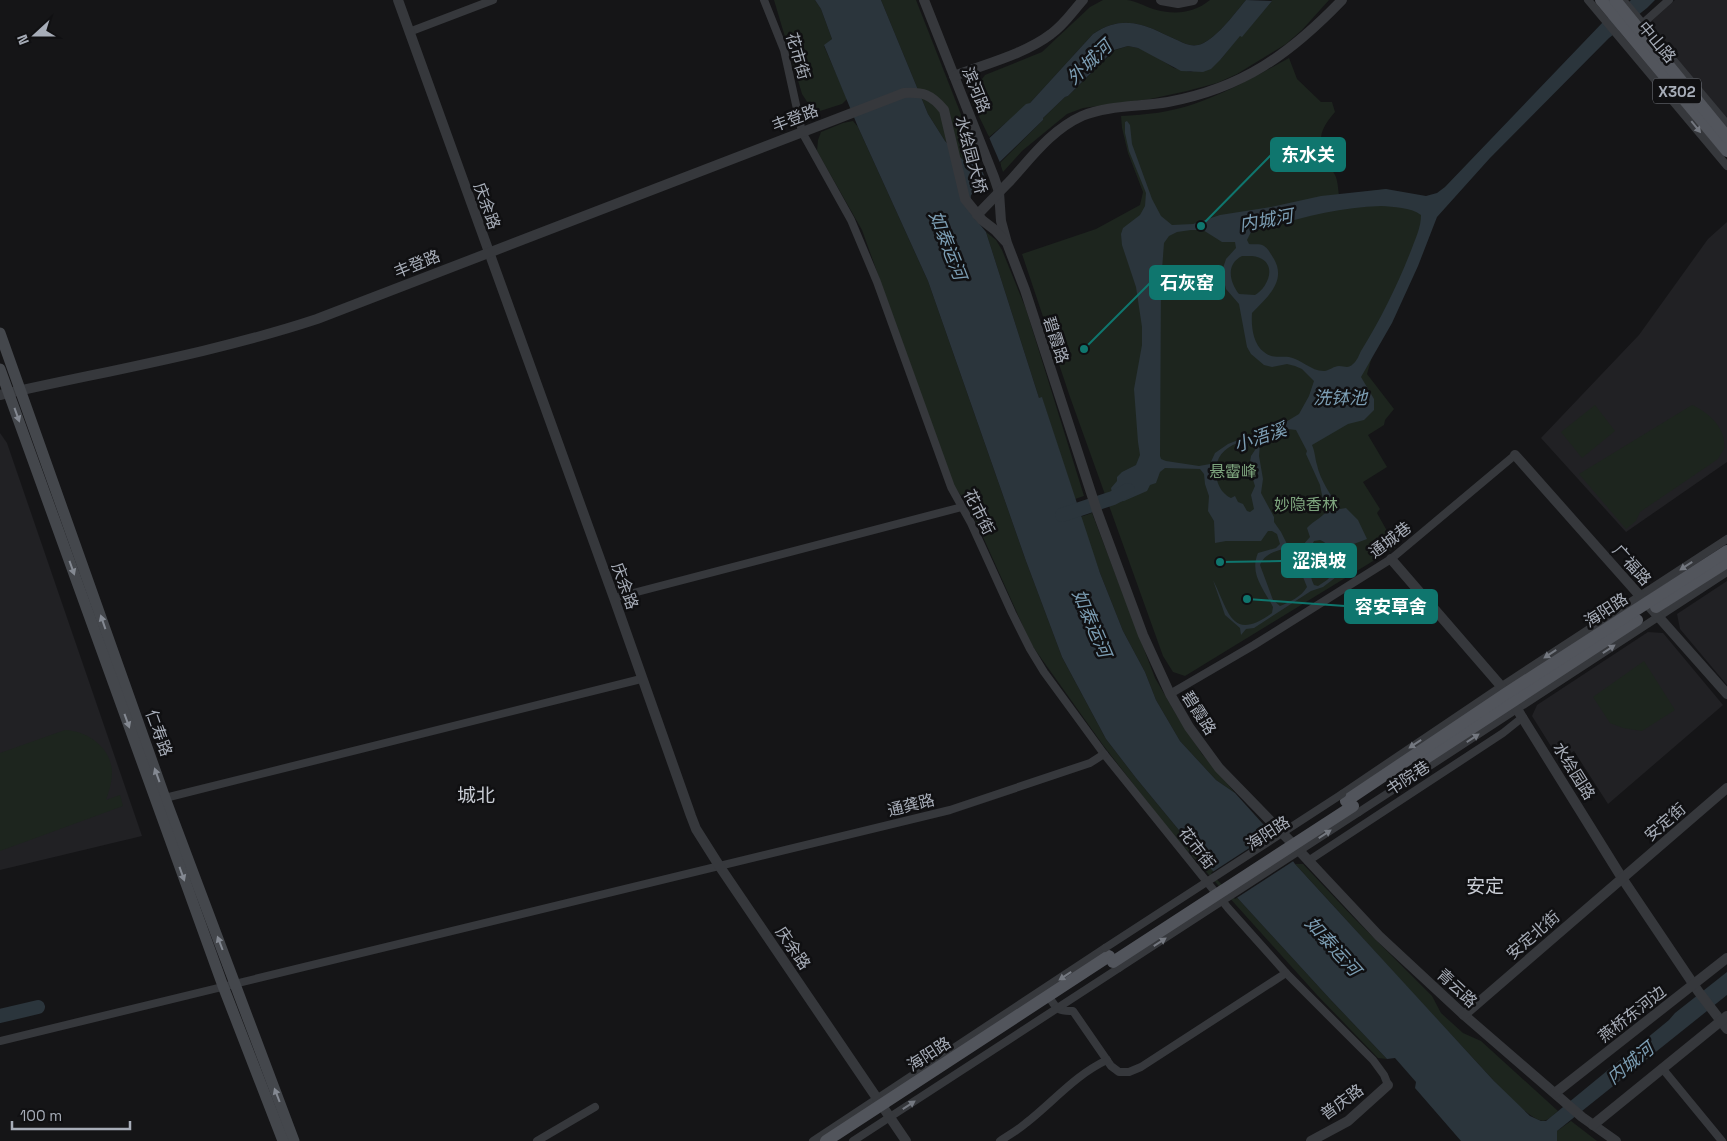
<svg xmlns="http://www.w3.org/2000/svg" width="1727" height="1141" font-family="'Space Grotesk','Noto Sans SC',sans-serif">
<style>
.built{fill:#212124}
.green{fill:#1d251e}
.water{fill:#2b353c;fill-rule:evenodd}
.pier{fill:#151517}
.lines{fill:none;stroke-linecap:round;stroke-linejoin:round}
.river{stroke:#2b353c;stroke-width:14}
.minor{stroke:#36383c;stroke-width:8}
.tertiary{stroke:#36383c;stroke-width:10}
.secondary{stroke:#44474c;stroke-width:11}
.primary{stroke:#52555c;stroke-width:12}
.minor-bridge{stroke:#36383c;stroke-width:8}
.primary-bridge{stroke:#52555c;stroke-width:12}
.oneway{fill:#747880}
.oneway2{fill:#848992}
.labels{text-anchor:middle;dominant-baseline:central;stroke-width:5;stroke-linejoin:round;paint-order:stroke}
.shield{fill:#101012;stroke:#7a7e86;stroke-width:1}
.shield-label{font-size:15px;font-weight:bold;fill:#a7adb8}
.street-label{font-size:16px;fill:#a7adb8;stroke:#101012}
.park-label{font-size:16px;fill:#7da47d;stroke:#101012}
.water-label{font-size:18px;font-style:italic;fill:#7c9eb4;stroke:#101012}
.quarter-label{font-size:19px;fill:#c8ccd4;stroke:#101012}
.leader{fill:none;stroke:#0f766e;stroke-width:2}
.callout-dot{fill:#0f766e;stroke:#101012;stroke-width:2}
.callout{fill:#0f766e;stroke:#0f766e;stroke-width:2}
.callout-label{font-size:18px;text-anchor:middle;font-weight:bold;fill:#fff}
</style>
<rect width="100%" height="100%" fill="#151517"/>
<g class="built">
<polygon points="1675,0 1727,0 1727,118 1648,24"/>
<polygon points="1727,222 1727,462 1626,532 1541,438 1639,335 1708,239"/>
<polygon points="0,433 7,443 142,836 0,870"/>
<polygon points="1727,581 1727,685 1680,629 1677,614"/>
<polygon points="1648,632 1663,633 1723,705 1608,804 1574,751 1559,759 1532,716 1537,705"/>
</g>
<g class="green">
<polygon points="774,0 815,0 821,9 832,39 824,46 847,99 842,104 820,111 808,103 802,94"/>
<polygon points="881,0 916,0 973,145 969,157 963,160 945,141 928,114"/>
<path d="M1103,0C1110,0 1119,0 1127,0C1136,1 1144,6 1153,9C1173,15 1193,14 1210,0H1246C1235,13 1214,42 1198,45C1193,46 1190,45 1186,44C1152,30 1129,10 1093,34L1030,103L989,137L972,102L976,87L985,75L1042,52L1090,7Z"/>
<polygon points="1271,0 1329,0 1302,30 1286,44 1237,74 1217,83 1187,91 1150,99 1083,108 1067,114 1022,151 1003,172 1000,163 1043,120 1043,118 1065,97 1068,96 1115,50 1128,46 1138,48 1150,53 1174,68 1191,72 1221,59 1240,35 1242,36 1272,1"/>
<path d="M1289,58L1297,79L1321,102H1332L1335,112C1312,138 1321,148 1335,175C1338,181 1338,189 1339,195L1386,189L1432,216L1375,346L1367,374L1394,409L1385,420L1384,425L1368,435L1387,467L1363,482L1380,509L1377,513L1396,547L1185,676L1173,672L1163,656L1070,397L1022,254L1096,229L1140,205L1143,192L1128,153L1122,128L1121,116C1146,115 1171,112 1194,104C1227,93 1258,75 1289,58Z"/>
<polygon points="853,121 858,127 928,281 1026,561 1062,657 1106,739 1136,778 1211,869 1330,999 1387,1059 1378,1058 1317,995 1172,834 1103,745 1031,644 979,528 965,501 954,486 862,230 817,151 818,140 821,132 843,123"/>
<polygon points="986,232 996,240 1002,250 1026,309 1084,496 1075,499 1042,398 1039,398"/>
<polygon points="1595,405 1615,431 1582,458 1561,432"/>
<path d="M1692,405C1708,412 1727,428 1724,449C1722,452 1720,456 1718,459L1640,512L1636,521L1626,529L1579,474Z"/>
<polygon points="1092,513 1155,678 1177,716 1202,754 1235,793 1216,780 1180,741 1156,700 1145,672 1123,631 1100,573 1080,517"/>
<polygon points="1644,661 1675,710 1642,731 1623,728 1610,723 1593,697"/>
<path d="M65,730C88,731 112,748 112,773C112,782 109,791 106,800L120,795L123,806L0,851V753Z"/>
<path d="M1295,864H1303L1353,917L1432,996L1441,1013L1463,1033L1481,1041L1558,1111C1552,1116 1547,1123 1539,1120C1522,1114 1487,1073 1473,1058C1413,994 1355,929 1295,864Z"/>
<polygon points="1571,1121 1597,1141 1557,1141 1557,1131"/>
</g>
<g class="water">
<path d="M815,0H881L928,114L945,141L963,160L969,157L1026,104L1030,103L1093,34C1129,10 1152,30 1186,44C1190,45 1193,46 1198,45C1214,42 1235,13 1246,0L1272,1L1242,37L1240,36L1221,59L1211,69L1203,72L1181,71L1138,48L1128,46L1114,50L1068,96L1065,97L1043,118V120L978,183L979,187L971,195L969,211L986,232L1039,398L1042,397L1100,573L1123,631L1145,672L1156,700L1180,741L1216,780L1235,793L1282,845L1295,864L1494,1081L1530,1116L1541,1121H1546L1669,1020L1675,1013L1727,972V995L1557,1131V1141H1461L1415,1088L1416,1082L1395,1058L1387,1059L1330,999L1211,869L1136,778L1106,739L1062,657L1026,561L928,281L858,127L824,45L832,39L821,9Z"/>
<path d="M1631,0H1655L1647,8L1609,38L1490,158L1437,217L1418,266L1392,323L1361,377L1374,399V410L1364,420L1348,424L1312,445C1315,452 1315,458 1317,465C1320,480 1331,495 1340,509L1346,508L1358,520L1367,539L1351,545L1340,552L1343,560V568L1340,574L1323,587L1311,591L1254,628L1246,629L1241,635L1240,628L1225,615L1213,580C1229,611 1231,643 1272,613L1273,607C1264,589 1249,574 1258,553L1276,548L1280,544L1277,534L1272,531H1268L1261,541H1226L1215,543L1214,521L1208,511L1209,496L1205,484L1204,474L1200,469L1165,468L1160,472L1156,483L1150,485L1147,491L1124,501L1117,502L1113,498L1111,488L1117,481V477L1122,472L1136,465L1140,455L1138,442L1134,389L1142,345V327L1136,287L1122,245L1121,234L1123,228L1140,215L1145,206L1146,193L1129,151L1125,133V122L1127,121L1130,125L1132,144L1152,199L1161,216L1172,225L1193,224L1220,215L1271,207L1321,196L1386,189L1426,196L1437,193L1445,187L1604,21L1621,10ZM1381,206C1394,207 1410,207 1421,215C1421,227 1416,237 1412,248C1398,284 1381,319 1361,351C1359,355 1357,361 1353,364C1348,369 1345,366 1339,366C1334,366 1330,370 1325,371C1312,372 1301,359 1289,357C1280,356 1272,359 1264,352C1253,344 1251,326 1252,313C1266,298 1287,282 1274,259C1271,255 1269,249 1264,246C1259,243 1254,245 1249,244L1247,240L1251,232C1294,220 1336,207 1381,206ZM1191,230H1203L1222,242H1235L1236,248L1226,259L1223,268V277L1226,289L1239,304L1247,347L1251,354L1264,365L1272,367L1287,364L1295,366L1302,369L1314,381L1309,396L1299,414L1261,437L1238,440L1228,444L1215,453L1210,464L1199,466L1166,461L1161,459L1160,456L1161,283L1164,243L1169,236L1177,232ZM1242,256C1248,256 1256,255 1262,259C1277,268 1266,289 1255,295L1239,294C1229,281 1226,264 1242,256ZM1288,429L1296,430L1307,451L1306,454L1320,485L1323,500L1329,508C1325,516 1313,521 1307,528L1310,537L1302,546L1295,547L1287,544L1281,532L1274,522V517L1261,493L1263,479L1259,456L1260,443L1277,431ZM1250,442L1255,443L1257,447L1251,456L1250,462V470L1255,486L1251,495L1254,509L1250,512L1247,511L1243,504L1238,502L1235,496L1231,498C1224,495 1219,488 1217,480C1213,463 1220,449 1238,443C1243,442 1245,445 1250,442ZM1320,540C1330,543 1336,560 1338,569L1327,580L1318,586L1314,585C1308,574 1313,567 1307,555L1314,541ZM1284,549L1289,551L1304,571L1303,577L1307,587C1301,597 1290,602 1280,606L1273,600L1260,565C1264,555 1274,551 1284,549Z"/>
</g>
<g class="pier">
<polygon points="988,135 1001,165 986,180 973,149"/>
<polygon points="1274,832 1284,843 1295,860 1235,899 1211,873"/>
</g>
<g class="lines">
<g class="river">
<polyline points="1062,515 1113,498 1128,490"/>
<polyline points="0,1016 38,1007"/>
</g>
<g class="minor">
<polyline points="764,0 784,50 802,132 851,220 877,282 951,487 971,523 1012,613 1030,649 1044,672 1104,754 1228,908 1286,973 1373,1060 1384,1075 1388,1085"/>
<polyline points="1588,0 1727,166"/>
<polyline points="1623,0 1727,124"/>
<polyline points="1641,25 1669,0"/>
<polyline points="409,32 493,0"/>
<polyline points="614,598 962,507"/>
<polyline points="1170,694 1254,645 1391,559 1515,455"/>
<polyline points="1342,794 1502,686 1727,539"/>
<polyline points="165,798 641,679"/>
<polyline points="1359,812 1727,572"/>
<polyline points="1308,861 1503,733 1523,717"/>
<path d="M1047,994C1056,1007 1056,1012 1073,1011L1111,1066L1119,1072H1129L1141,1067L1286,973"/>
<polyline points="0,1041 950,810 1090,763 1104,754"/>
<polyline points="1662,1068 1722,1141"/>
<polyline points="537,1141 595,1107"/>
<polyline points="813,1141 1105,948"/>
<polyline points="853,1141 1119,968"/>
<path d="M1000,1141C1009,1135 1018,1130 1026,1123C1053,1102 1075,1075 1107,1060"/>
</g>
<g class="tertiary">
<polyline points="398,0 614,598 691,816 696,829 720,867 906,1141"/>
<polyline points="924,0 994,177 999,192 1001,221 1007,243 1025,290 1097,511 1143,635 1170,694 1189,727 1219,768 1291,842 1379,936 1464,1015 1582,1117 1616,1141"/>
<polyline points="1161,0 1178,3 1193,0"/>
<path d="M954,76C985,64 1025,54 1051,34C1064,25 1073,11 1083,0"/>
<path d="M977,215C988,204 998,193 1009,182C1031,158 1051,130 1082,116C1108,105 1140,107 1168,102C1243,88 1290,54 1342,0"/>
<path d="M0,395C106,371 214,353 317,319L904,93C923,92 931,94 944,110L965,199L982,220L995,230L1005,241"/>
<polyline points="1515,455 1727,694"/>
<polyline points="1391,559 1507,693 1622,878 1698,991 1727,1029"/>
<polyline points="1464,1015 1727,788"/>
<polyline points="1555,1093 1727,958"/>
<polyline points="1593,1125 1727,1016"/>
<polyline points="1311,1141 1348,1121 1388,1085"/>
</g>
<g class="secondary">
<polyline points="0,333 165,798 294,1141"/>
<polyline points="0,369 223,986 283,1141"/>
</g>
<g class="primary">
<polyline points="1601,0 1727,151"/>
<polyline points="1615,0 1727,137"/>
<polyline points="1656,607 1727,562"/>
<polyline points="1426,758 1637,620"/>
<polyline points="1346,801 1507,693 1727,551"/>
<polyline points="826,1141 1109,956"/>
</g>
<g class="minor-bridge">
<polyline points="1105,948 1342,794"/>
<polyline points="1119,968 1359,812"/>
</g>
<polyline class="primary-bridge" points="1113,962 1353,806"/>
</g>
<defs><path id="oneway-solid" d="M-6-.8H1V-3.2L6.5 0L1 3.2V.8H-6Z" transform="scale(1.25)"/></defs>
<g class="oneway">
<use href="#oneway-solid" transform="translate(1696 127) rotate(51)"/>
<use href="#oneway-solid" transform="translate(1686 566) rotate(147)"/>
<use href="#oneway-solid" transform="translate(1609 649) rotate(-34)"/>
<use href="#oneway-solid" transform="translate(1550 654) rotate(147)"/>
<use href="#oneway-solid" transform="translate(1473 738) rotate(-33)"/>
<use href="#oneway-solid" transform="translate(1415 744) rotate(146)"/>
<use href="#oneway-solid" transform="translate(1325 834) rotate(-33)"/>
<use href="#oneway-solid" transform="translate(1160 942) rotate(-33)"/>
<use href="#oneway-solid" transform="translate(1065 976) rotate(146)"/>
<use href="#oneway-solid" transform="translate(909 1105) rotate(-33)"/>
</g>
<g class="oneway2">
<use href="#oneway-solid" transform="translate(17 415) rotate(70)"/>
<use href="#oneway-solid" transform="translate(72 568) rotate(70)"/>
<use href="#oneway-solid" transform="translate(103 622) rotate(-109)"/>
<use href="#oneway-solid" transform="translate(127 721) rotate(70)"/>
<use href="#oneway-solid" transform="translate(157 775) rotate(-110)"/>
<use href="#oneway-solid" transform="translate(182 874) rotate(70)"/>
<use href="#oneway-solid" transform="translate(220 943) rotate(-111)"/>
<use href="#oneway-solid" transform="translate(277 1095) rotate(-111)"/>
</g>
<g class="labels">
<rect class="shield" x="1653" y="78.5" width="48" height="25" rx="4"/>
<g class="shield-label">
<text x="1677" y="91">X302</text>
</g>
<g class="street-label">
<text transform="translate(1657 42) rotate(50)">中山路</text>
<text transform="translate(798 56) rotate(74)">花市街</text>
<text transform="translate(976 90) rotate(68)">滨河路</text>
<text transform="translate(795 118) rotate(-21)">丰登路</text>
<text transform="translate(971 155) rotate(75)">水绘园大桥</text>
<text transform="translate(487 206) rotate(70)">庆余路</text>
<text transform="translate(417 264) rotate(-22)">丰登路</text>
<text transform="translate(1056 340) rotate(72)">碧霞路</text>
<text transform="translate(979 512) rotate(63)">花市街</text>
<text transform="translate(1390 540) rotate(-37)">通城巷</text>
<text transform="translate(1632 565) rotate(48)">广福路</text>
<text transform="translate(625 586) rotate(70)">庆余路</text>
<text transform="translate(1606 610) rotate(-33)">海阳路</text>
<text transform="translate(1199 713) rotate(57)">碧霞路</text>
<text transform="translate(159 733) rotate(70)">仁寿路</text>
<text transform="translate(1574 771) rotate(58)">水绘园路</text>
<text transform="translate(1408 778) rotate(-33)">书院巷</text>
<text transform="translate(911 805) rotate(-14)">通龚路</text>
<text transform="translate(1665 822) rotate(-41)">安定街</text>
<text transform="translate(1268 833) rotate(-33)">海阳路</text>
<text transform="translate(1197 848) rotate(52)">花市街</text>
<text transform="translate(1533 935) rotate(-41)">安定北街</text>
<text transform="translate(793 948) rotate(56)">庆余路</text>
<text transform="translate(1457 988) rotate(43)">青云路</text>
<text transform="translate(1632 1014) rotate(-38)">燕桥东河边</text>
<text transform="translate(929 1054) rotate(-33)">海阳路</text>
<text transform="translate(1342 1102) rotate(-36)">普庆路</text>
</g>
<g class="park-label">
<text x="1233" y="471">悬霤峰</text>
<text x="1306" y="504">妙隐香林</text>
</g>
<g class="water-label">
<text transform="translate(1089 62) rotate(-44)">外城河</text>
<text transform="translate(1266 220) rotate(-10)">内城河</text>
<text transform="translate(948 245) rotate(69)">如泰运河</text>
<text x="1340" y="397">洗钵池</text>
<text transform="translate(1260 437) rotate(-19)">小浯溪</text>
<text transform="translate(1092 623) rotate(67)">如泰运河</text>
<text transform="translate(1333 946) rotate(48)">如泰运河</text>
<text transform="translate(1630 1063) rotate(-39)">内城河</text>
</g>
<g class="quarter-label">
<text x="476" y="795">城北</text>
<text x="1485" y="886">安定</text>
</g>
</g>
<path class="leader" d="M1201 226L1271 155M1084 349L1150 283M1220 562L1282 561M1247 599L1345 606"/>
<g class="callout-dot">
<circle cx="1201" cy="226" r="5"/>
<circle cx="1084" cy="349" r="5"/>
<circle cx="1220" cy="562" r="5"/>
<circle cx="1247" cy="599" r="5"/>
</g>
<g class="callout">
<rect x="1271" y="138" width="74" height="33" rx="5"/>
<rect x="1150" y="266" width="74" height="33" rx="5"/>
<rect x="1282" y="544" width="74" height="33" rx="5"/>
<rect x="1345" y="590" width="92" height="33" rx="5"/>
</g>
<g class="callout-label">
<text x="1308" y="161">东水关</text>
<text x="1187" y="289">石灰窑</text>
<text x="1319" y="567">涩浪坡</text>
<text x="1391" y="613">容安草舍</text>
</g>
<g transform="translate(35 35) rotate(249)" stroke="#101012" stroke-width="4" paint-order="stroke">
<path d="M0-4L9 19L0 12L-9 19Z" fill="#a7adb8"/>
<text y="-8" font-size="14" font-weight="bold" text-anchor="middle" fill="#a7adb8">N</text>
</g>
<path d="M12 1121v8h118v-8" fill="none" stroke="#a7adb8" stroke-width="2.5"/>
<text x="20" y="1121" font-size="15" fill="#a7adb8" stroke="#101012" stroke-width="4" paint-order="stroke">100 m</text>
</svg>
